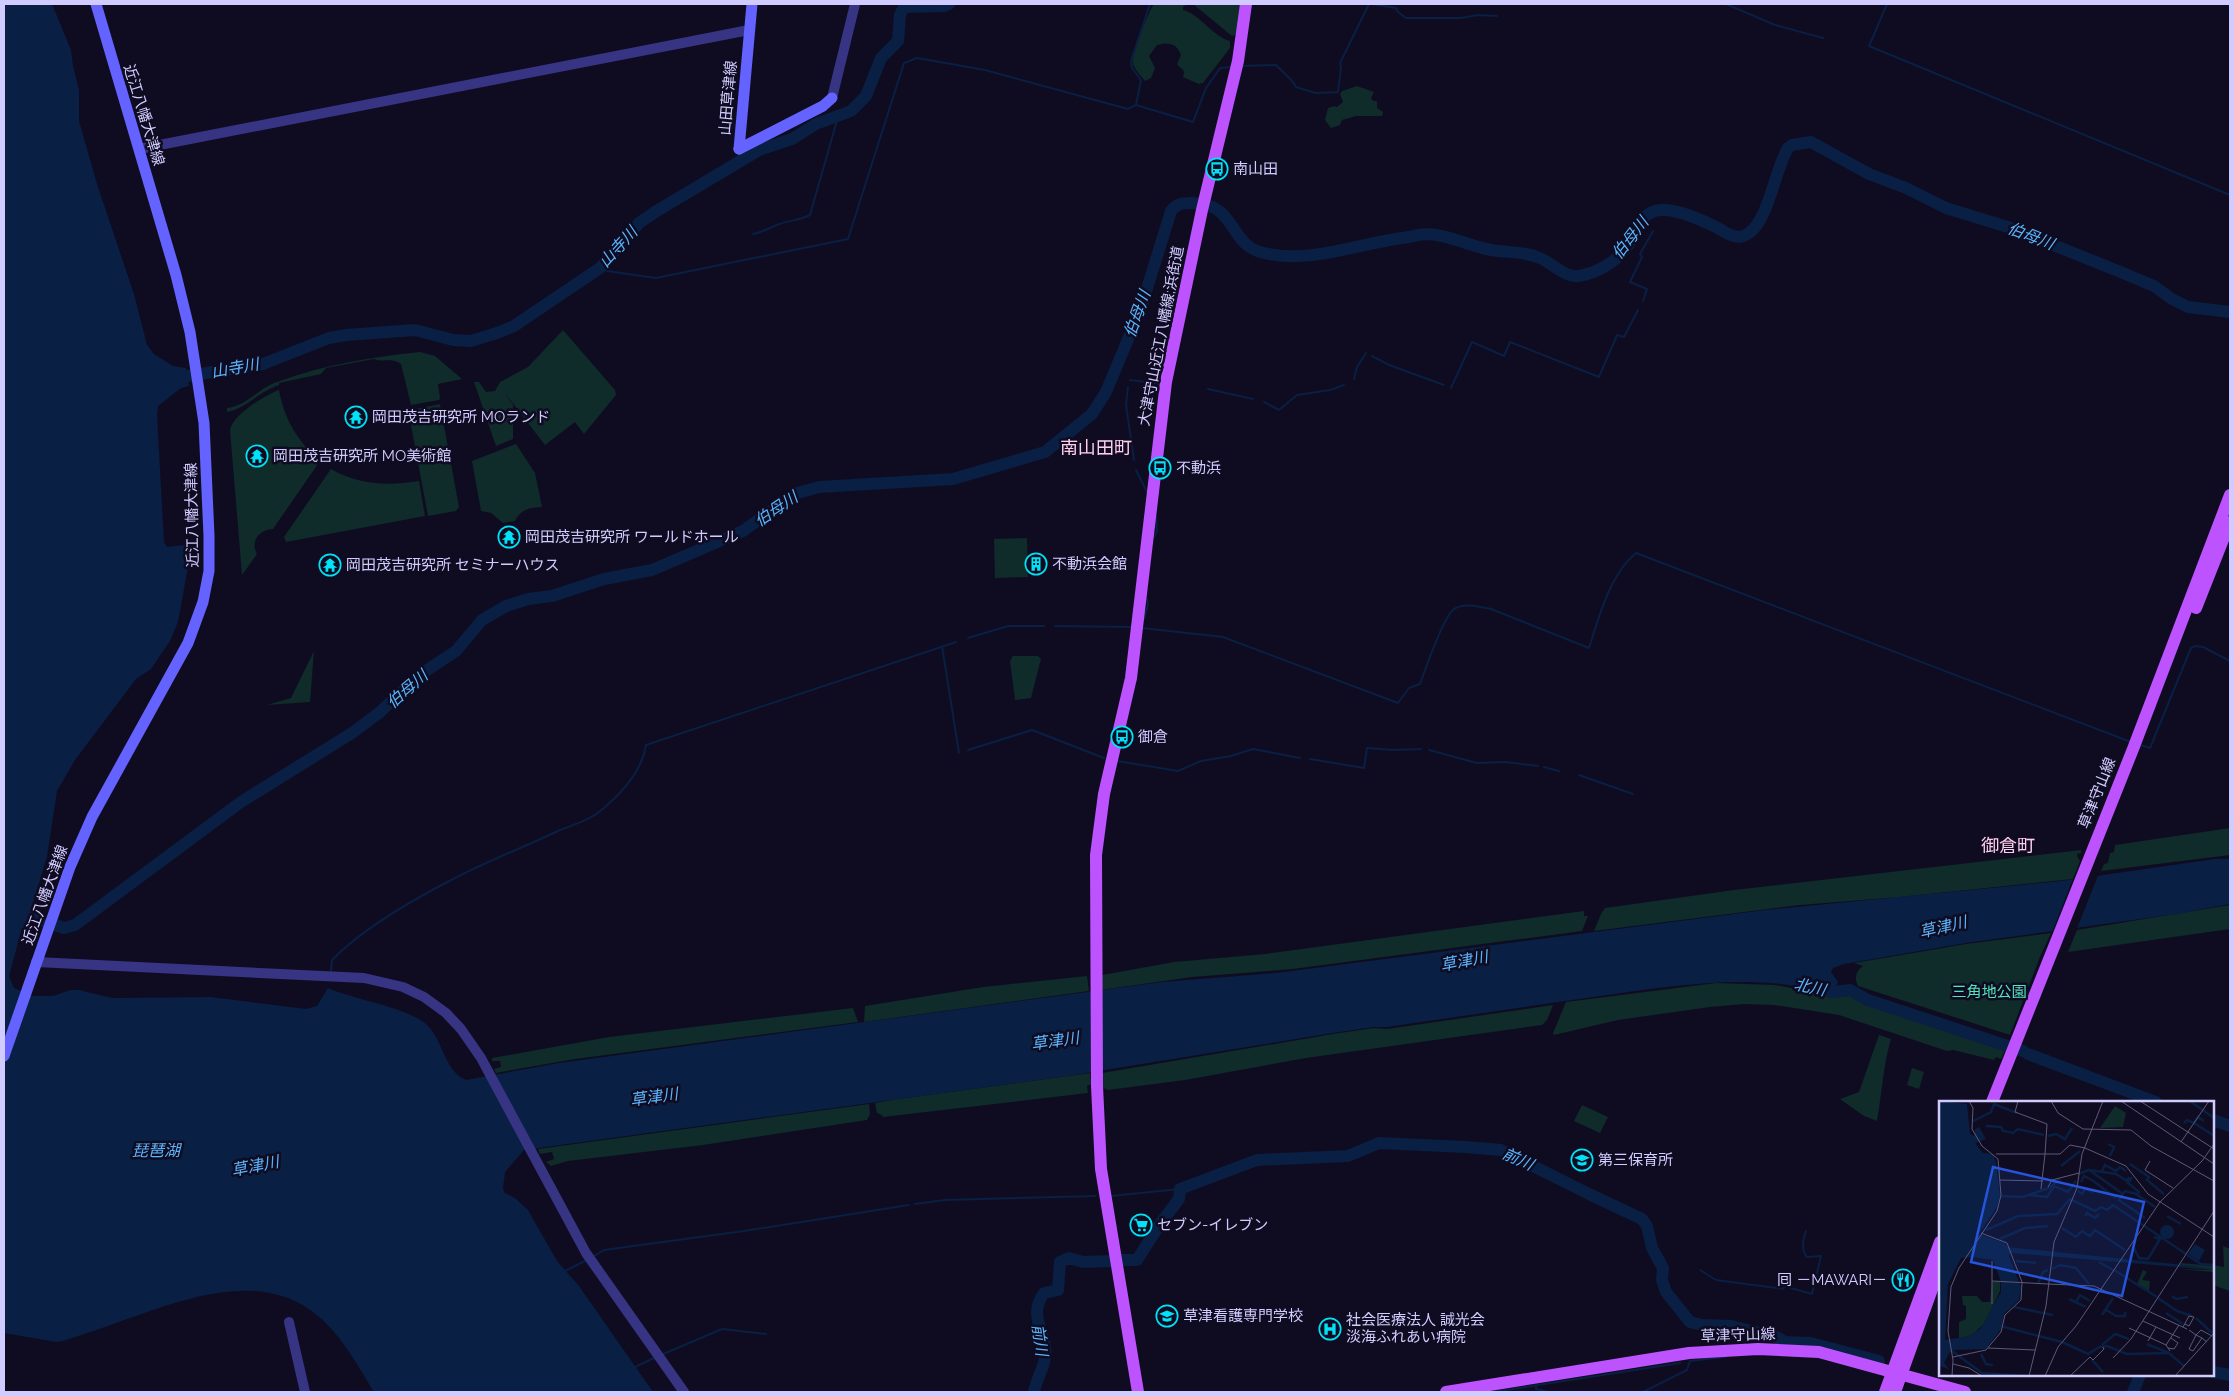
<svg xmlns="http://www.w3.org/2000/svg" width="2234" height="1396" font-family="Raleway,'Noto Sans JP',sans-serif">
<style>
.green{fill:#0f2b2a}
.water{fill:#091f43}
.pier{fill:#0f0c21}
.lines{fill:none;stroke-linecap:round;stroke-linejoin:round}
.stream{stroke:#091f43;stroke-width:2}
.river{stroke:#091f43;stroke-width:12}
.tertiary{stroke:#363483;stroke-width:10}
.secondary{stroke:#6463ff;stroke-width:11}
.primary{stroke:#bc53ff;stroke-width:12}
.labels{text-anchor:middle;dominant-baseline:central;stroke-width:5;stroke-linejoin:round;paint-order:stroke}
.street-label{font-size:15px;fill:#d1ccff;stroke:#0f0c21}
.poi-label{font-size:15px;fill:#d1ccff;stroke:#0f0c21;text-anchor:start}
.park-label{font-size:15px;fill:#52e5be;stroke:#0f0c21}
.water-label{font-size:16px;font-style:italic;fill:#5ab5ff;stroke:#0f0c21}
.quarter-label{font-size:18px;fill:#ffceee;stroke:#0f0c21}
.inset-river{fill:none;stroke:#091f43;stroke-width:2.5}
.inset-road{fill:none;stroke:#5d597a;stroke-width:1}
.view{fill:#2654da;fill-opacity:0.15;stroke:#2654da;stroke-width:2.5}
.inset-edge{fill:none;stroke:#d1ccff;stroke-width:2.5}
</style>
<rect width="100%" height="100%" fill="#0f0c21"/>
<g class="green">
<path d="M1154,4H1187L1183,7V10C1201,15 1212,36 1230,41V48L1203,83L1199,84L1183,77C1186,68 1181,70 1177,64L1181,55C1176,42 1168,43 1157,45L1149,56L1155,68L1151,78L1145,81C1141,76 1135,70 1133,64C1131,56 1148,12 1154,4Z"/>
<polygon points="1193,4 1240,4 1240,24 1235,35 1232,36"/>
<polygon points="1357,86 1374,92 1371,98 1373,101 1377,101 1377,108 1383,112 1382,116 1356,116 1342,120 1340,125 1331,128 1325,120 1328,108 1334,106 1337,107 1343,102 1340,94 1342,91"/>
<polygon points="563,330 615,390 616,395 584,434 575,422 545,445 505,393 513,405 513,439 496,446 474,382 479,382 486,392 495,391 500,382 528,367"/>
<path d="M420,352L435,356L462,379L438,384L440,398L439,400L411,405L401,364C391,357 383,363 374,359L326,368L321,374L279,383V385C260,391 247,408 227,412V408C248,405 257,389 277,382C324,365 370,357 420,352Z"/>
<path d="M279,390C284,419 298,442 320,461L273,529C259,530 250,541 257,554L242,575L230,430C233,414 264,396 279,390Z"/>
<polygon points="440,404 459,507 456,511 428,516 411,425 413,422 411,410"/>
<path d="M516,444L535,473L542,507C530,507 520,510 515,521L503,523L491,513L481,511L472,461Z"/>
<path d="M331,469C359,485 387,486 419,481L425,516L286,542L284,537Z"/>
<polygon points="1027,538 1028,577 995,578 994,539"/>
<polygon points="314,651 310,702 267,705 291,698"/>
<polygon points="1013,656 1038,656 1041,659 1031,698 1015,700 1010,661"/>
<polygon points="2230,828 2230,855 2101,871 2104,864 2108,863 2110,853 2114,852 2115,845"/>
<polygon points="2081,850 2081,853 2077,854 2077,856 2080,861 2073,879 1900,897 1800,905 1594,931 1601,914 1605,908 1734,890"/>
<polygon points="2230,905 2230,929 2068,952 2077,930"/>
<polygon points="1584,911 1584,916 1588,916 1582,931 1293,969 1192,977 1101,990 1102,975 1174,962 1265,954"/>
<path d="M2051,933L2040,957L2010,1035L1858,986C1854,978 1856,971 1863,966L1854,963L1966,944Z"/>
<polygon points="1087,976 1089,991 864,1022 865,1006 983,987"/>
<polygon points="1716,983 1775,985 1835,996 1845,991 1851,993 1861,1001 2005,1050 2001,1059 1996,1057 1994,1060 1953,1050 1947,1051 1839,1015 1774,1005 1744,1004 1710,1007 1618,1020 1554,1035 1553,1033 1566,1002"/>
<polygon points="1553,1005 1547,1020 1542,1025 1306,1058 1185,1080 1108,1090 1103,1088 1102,1073 1333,1034 1374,1028 1387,1029"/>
<polygon points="853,1008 858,1022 575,1059 496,1073 494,1069 501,1067 500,1061 492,1061 492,1058 609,1037"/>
<path d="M1879,1035L1891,1039C1883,1066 1882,1093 1877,1121L1864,1116L1840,1099L1859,1092Z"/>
<polygon points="1912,1068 1924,1072 1919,1089 1907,1085"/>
<polygon points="1090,1073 1091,1084 1087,1086 1088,1093 883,1117 882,1115 877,1113 875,1103 891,1100"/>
<polygon points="869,1104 870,1114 867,1120 703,1145 568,1161 551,1166 546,1162 554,1159 552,1152 540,1154 538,1149"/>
<polygon points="1582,1105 1608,1117 1600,1133 1574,1121"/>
<polygon points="2223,1246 2230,1249 2230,1291 2213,1285 2213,1265 2224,1267"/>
</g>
<path class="water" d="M4,4H52L71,50L73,66L79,90V121L97,184L134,294L147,345L154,354L173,366L186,368L189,386L181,388L158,406L157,415L164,542L167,547L184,545L187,547L190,556L178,622L170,641L151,669L136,679L75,760L57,791L47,857L25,929L22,928L9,976L14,988L33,996H53L70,990H79L112,998L211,997L306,1009L317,1006L328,988C355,1000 406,1007 426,1024C443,1039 444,1071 466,1080L559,1063L1162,982L1276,973L1765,910L2061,881L2215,859H2230V904L2177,914L1966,943L1844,964L1833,968L1831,972L1838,982L1833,994C1753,971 1673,986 1593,997C1524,1007 1456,1017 1387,1027H1374L1333,1033L1068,1076L524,1150L505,1172L503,1189L505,1193L515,1198L528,1210L557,1261L579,1286L653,1392H374C358,1366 342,1336 318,1316C263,1269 187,1298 127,1319C106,1327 84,1334 63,1341L56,1342L4,1333Z"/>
<polygon class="pier" points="2099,873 2076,931 2051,935 2074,876"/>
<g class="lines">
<g class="stream">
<polyline points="1371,4 1396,8 1398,12 1406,18 1461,18 1478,15 1497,16"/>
<polyline points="1726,4 1775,25 1823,38"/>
<polyline points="1887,4 1869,46 2230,195"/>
<path d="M1241,66L1276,65C1282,72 1292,78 1296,87L1315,93L1338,92L1341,67L1340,63L1369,4"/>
<polyline points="1136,105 1193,122 1206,88 1220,68 1232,67"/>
<path d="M753,234C763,232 769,228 777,225C788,220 799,221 810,215L838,117"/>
<polyline points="602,266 607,271 656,278 848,239 904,63 917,58 985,70 1128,109 1136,105 1141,80 1132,68 1131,61 1150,4"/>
<polyline points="1643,301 1647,289 1630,282 1642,257 1640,254 1653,231"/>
<polyline points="1372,356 1389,365 1444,385"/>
<polyline points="1354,379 1357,367 1366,353"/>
<polyline points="1130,380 1162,384"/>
<polyline points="1128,387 1126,405 1134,460"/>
<polyline points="1451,388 1472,342 1504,356 1510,342 1599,377 1617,335 1624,337 1638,310"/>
<polyline points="1208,389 1253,399"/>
<polyline points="1264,402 1279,410 1297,395 1330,390 1344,385"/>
<polyline points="1136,470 1147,492"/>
<polyline points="1154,537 1157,531 1156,516"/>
<polyline points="1144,619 1148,605 1147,599"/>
<polyline points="1055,626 1131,627"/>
<path d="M1142,628L1223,637L1398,703L1409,688L1420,684C1425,670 1443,618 1453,610C1463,602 1480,607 1491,609L1589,648C1599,617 1610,574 1636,553L2131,742"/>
<polyline points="968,638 1008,626 1044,626"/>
<polyline points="942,646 959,753"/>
<polyline points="2140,745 2150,748 2191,648 2195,646 2203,647 2230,661"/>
<polyline points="968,750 1032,730 1104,758"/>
<polyline points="1429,750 1477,763 1505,762 1538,766"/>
<polyline points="1310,759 1364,768 1367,748 1394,750 1421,749"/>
<polyline points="1117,761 1178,771 1201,761 1231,756 1253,749 1300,758"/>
<polyline points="1544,767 1559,771"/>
<polyline points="1579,775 1633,794"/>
<path d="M331,972L332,960C364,927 414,899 455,878C488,861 524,847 558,831C572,825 588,821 599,812C620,795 642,772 646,745L956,642"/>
<polyline points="1111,1196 1180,1189"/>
<polyline points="915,1204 945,1200 1095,1196"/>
<polyline points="594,1256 604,1250 744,1231 909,1205"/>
<path d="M1700,1270L1716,1280L1783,1289L1784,1286L1812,1294L1821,1256L1807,1257C1801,1250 1803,1239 1806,1231"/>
<polyline points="565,1271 587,1260"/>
<polyline points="1777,1344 1785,1342"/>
<polyline points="661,1355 722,1329 766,1334"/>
<polyline points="1690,1361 1725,1357"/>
<polyline points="635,1367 654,1358"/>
<polyline points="1536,1385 1536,1389 1548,1392"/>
<polyline points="1494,1392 1680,1363"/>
<polyline points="1643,1392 1687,1370 1690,1361"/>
</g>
<g class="river">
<polyline points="172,383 188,376 263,364 329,338 346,335 415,330 453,340 471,341 497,333 514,326 600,268 639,223 655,212 759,150 792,139 816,124 851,111 866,96 881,58 898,41 900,15 904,7 945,6 949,4"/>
<path d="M4,921L29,916L64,928L75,925L241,802L352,733L379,713L418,676L456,651L482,620L506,606L528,599L552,596L604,579L652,570L743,531L794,494L819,487L953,479L1045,452L1092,414L1106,392L1141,308L1171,211C1176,204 1182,203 1190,203C1238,202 1227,245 1264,253C1309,264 1357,244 1402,238C1410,237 1420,234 1428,234C1449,235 1470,246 1491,250C1508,253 1526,251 1542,259C1554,265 1566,278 1579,276C1597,273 1616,262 1627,247C1638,233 1639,212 1660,210C1679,209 1701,220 1718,228C1723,231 1729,235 1734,236C1739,238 1745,236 1749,233C1769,219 1775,169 1788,148L1792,145L1811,142L1869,174L1906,188L1946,208L2011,228L2118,271L2154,286L2172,299L2188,307L2230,312"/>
<polyline points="1818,989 1833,992 1850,990 1868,1000 2023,1051"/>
<polyline points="2028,1054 2156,1102"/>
<polyline points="2213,1120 2230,1126"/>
<polyline points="1120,1260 1137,1260 1160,1224 1179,1199 1180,1189 1257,1160 1348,1156 1379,1143 1465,1147 1501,1150 1589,1194 1642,1219 1647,1226 1652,1248 1663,1268 1662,1280 1666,1292 1690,1322 1702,1325 1731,1326 1776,1337 1785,1342 1811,1343 1879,1361"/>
<polyline points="2213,1372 2230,1375"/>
<path d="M1034,1392C1036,1380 1043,1370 1045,1358C1049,1334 1026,1317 1044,1293L1058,1290L1060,1262L1069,1258L1083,1262L1112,1261"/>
<polyline points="2133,1392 2140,1375"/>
</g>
<g class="tertiary">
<polyline points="832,98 855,4"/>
<polyline points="139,149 749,30"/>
<polyline points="36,962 364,978 403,987 424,997 446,1013 461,1029 481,1058 586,1253 684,1392"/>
<polyline points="289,1322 305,1392"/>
</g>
<g class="secondary">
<polyline points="739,149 752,4"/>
<polyline points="739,149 823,106 832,98"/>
<polyline points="4,1056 70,867 92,817 188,643 203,602 209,571 209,536 204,423 190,332 176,275 96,4"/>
</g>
<g class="primary">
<polyline points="2196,608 2230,522"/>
<polyline points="1992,1102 2133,749 2230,495"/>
<polyline points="1138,1392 1101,1169 1097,1086 1096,855 1104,794 1131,678 1166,382 1202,210 1238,61 1246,4"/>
<polyline points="1446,1392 1689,1353 1758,1349 1819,1352 1965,1392"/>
<polyline points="1885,1392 1940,1242"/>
<polyline points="1895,1392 1940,1267"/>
</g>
</g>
<defs>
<g id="bus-ring" transform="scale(1.125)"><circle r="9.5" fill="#0f0c21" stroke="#00e2f7" stroke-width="1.5"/><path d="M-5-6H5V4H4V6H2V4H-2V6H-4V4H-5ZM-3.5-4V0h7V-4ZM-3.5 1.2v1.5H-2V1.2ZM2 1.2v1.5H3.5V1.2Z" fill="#00e2f7"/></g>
<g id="temple-ring" transform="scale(1.125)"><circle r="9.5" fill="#0f0c21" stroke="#00e2f7" stroke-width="1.5"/><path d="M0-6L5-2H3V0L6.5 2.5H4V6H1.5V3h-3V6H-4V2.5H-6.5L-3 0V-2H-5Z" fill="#00e2f7"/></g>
<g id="building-ring" transform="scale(1.125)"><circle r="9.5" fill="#0f0c21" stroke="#00e2f7" stroke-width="1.5"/><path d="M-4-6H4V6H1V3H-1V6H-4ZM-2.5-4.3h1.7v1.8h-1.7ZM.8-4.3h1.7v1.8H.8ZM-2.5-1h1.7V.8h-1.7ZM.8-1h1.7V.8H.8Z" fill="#00e2f7"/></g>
<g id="school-ring" transform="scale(1.125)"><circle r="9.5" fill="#0f0c21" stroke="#00e2f7" stroke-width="1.5"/><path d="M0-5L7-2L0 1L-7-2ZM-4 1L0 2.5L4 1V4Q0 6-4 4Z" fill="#00e2f7"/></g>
<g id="supermarket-ring" transform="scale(1.125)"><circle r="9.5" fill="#0f0c21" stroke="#00e2f7" stroke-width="1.5"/><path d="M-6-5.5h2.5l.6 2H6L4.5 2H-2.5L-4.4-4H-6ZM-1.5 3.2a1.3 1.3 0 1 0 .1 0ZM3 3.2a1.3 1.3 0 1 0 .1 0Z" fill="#00e2f7"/></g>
<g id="restaurant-ring" transform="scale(1.125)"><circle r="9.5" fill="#0f0c21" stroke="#00e2f7" stroke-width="1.5"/><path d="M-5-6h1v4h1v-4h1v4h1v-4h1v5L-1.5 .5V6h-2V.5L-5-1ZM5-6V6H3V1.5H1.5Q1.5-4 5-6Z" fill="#00e2f7"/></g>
<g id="hospital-ring" transform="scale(1.125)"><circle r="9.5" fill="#0f0c21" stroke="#00e2f7" stroke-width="1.5"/><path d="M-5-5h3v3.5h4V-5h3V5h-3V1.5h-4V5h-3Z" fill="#00e2f7"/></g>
</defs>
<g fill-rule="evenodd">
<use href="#bus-ring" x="1217" y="169"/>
<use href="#temple-ring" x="356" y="417"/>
<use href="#temple-ring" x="257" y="456"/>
<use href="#bus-ring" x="1160" y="468"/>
<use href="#temple-ring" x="509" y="537"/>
<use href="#building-ring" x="1036" y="564"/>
<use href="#temple-ring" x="330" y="565"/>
<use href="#bus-ring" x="1122" y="737"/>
<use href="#school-ring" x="1582" y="1160"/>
<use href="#supermarket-ring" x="1141" y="1225"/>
<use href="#restaurant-ring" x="1903" y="1280"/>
<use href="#school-ring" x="1167" y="1316"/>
<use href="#hospital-ring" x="1330" y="1329"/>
</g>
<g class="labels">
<g class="street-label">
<text transform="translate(728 98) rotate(-85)">山田草津線</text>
<text transform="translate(144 115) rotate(73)">近江八幡大津線</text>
<text transform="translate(1161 336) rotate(-79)">大津守山近江八幡線;浜街道</text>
<text transform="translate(192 515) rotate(-91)">近江八幡大津線</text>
<text transform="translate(2097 793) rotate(-68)">草津守山線</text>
<text transform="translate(45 895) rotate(-70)">近江八幡大津線</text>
<text transform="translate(1738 1335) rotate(-2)">草津守山線</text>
</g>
<g class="poi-label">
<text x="1233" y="169">南山田</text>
<text x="372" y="417">岡田茂吉研究所 MOランド</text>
<text x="273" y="456">岡田茂吉研究所 MO美術館</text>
<text x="1176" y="468">不動浜</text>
<text x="525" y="537">岡田茂吉研究所 ワールドホール</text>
<text x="1052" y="564">不動浜会館</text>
<text x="346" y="565">岡田茂吉研究所 セミナーハウス</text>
<text x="1138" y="737">御倉</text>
<text x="1598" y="1160">第三保育所</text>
<text x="1157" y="1225">セブン-イレブン</text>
<text x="1887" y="1280" text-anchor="end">囘 －MAWARI－</text>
<text x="1183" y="1316">草津看護専門学校</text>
<text x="1346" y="1320">社会医療法人 誠光会<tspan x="1346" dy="17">淡海ふれあい病院</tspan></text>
</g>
<g class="park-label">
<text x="1989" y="992">三角地公園</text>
</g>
<g class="water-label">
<text transform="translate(2031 236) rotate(21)">伯母川</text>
<text transform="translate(1630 238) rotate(-52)">伯母川</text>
<text transform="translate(618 247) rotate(-48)">山寺川</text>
<text transform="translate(1137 314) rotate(-70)">伯母川</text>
<text transform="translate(235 368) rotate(-10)">山寺川</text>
<text transform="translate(776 509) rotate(-34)">伯母川</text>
<text transform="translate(407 689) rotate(-41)">伯母川</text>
<text transform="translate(1943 927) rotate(-13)">草津川</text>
<text transform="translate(1464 961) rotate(-11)">草津川</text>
<text transform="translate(1810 987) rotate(12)">北川</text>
<text transform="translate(1055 1041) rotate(-8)">草津川</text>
<text transform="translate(654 1097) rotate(-8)">草津川</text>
<text x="156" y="1150">琵琶湖</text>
<text transform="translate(1518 1159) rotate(24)">前川</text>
<text transform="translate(255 1166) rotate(-11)">草津川</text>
<text transform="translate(1040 1340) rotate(82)">前川</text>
</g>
<g class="quarter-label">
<text x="1096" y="447">南山田町</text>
<text x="2008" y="845">御倉町</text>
</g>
</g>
<g transform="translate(1939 1101)">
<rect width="275" height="275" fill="#0f0c21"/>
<path d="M176,5L187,12L184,26L161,27ZM242,162L275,165V171L239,168L274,169L240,165ZM204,169L208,171L203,179L211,180L210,190L198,183ZM53,181H61V190L46,222L33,234L20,238V221L27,218V205L24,204L23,195H38L43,201H51Z" fill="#0f2b2a"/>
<path d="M0,0L28,3L31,33L35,35L36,28L40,26L47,38L36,42L44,52L54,53L57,61L61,95L58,106L40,133L66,142L69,146L255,165L275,169L71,152L70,155L82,186L80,199L65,213L62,228L47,248L15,249L10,252L5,262L10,268L0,265ZM33,156L54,159L62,181V191L42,227L31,235L6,239L9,183L22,157ZM221 131a7 7 0 1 1 14 0a7 7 0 1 1-14 0ZM256,143L266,149L260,160L249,153Z" fill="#091f43" fill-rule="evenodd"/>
<path class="inset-river" d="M251,0L275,17M34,20L52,11L55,3L78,12M245,22L248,19L255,22L259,16L265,20M255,22L274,34M47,25L62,26L64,30L74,32L79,28L105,34M109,35L117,33L126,38L133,27M169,43L175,46L171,55M191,63L210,76L208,79L225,93M122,65L141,50M150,69L177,73L188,80L190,76M163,70L166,64L177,70L181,66L187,70M139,73L150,69L184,93L186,90L197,93L216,106M193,76L189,82L200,91L198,94M142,81L145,75L153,79L177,97M139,90L143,93L146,88L155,91M183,93L180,99L206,117M91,94L108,96L115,85L129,91L137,80M63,95L84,96L110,87L121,78M146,115L148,112L156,117L160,113M228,115L242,123M123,127L137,136L143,130L151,135L156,129L186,149M47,129L79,115L118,113L131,98L156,110L162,106L168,109L174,104L247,153M61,138L86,127L109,125M194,145L200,157L209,158L221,138L215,136M248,154L262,163L275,164M77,160L97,162M160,161L174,169M113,168L121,164L137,167L150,183M175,169L218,196M99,183L104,171L109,169M233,195L237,198L249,196M219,197L238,210L253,215M130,198L147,206M137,201L141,194L151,200M75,206L114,214M166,208L177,215H186V211M227,212L244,223M163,214L174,197M257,217L273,232M61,225L123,241L149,253L162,245M208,243L230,252L245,265M163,244L176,233L190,238M161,246L168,245L188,253L231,252M13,250L43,272L87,275M42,253L47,263L54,264M153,259L164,271"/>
<path class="inset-road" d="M112,0L119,12L144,28L192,29L212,45L275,80M182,0L275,63M201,0L275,48M242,41L270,0M57,53H106L108,23L76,11L79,0M211,60L206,69L234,87M61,79L104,80M109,86L113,79L140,72M102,88L106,53H121L131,44L146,47L187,65L209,93L275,136M53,160V180L109,183M53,180V203M109,183L155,185L248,228M204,220L241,237M244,226L250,215L255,216L250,225L246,223M190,227L227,244L231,250M250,229L257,234L262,229L273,235M263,237L254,250L250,248L257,234L263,237L268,241M209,240L217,226M227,244L240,224M49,247L96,249M229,247L235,248L239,242L232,237M14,256L47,249L62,231L66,214L82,199L83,181L68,142L42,132M174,257L192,238L275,110M14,263L30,267L43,275M132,274L151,256L154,259L165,248L164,246M13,275L14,259L9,230L12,186L20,167L58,110L62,94L59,58L43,45L33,28L34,7L30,0M90,275L107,205L115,141L138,87L143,53L164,0M106,275L119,246L137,225L221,101L263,60L275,43M236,275L275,232"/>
<path class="view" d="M54,66L205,101L183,195L32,161Z"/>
<rect width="275" height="275" class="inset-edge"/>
</g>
<rect width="2234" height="1396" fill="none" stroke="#d1ccff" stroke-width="10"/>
</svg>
